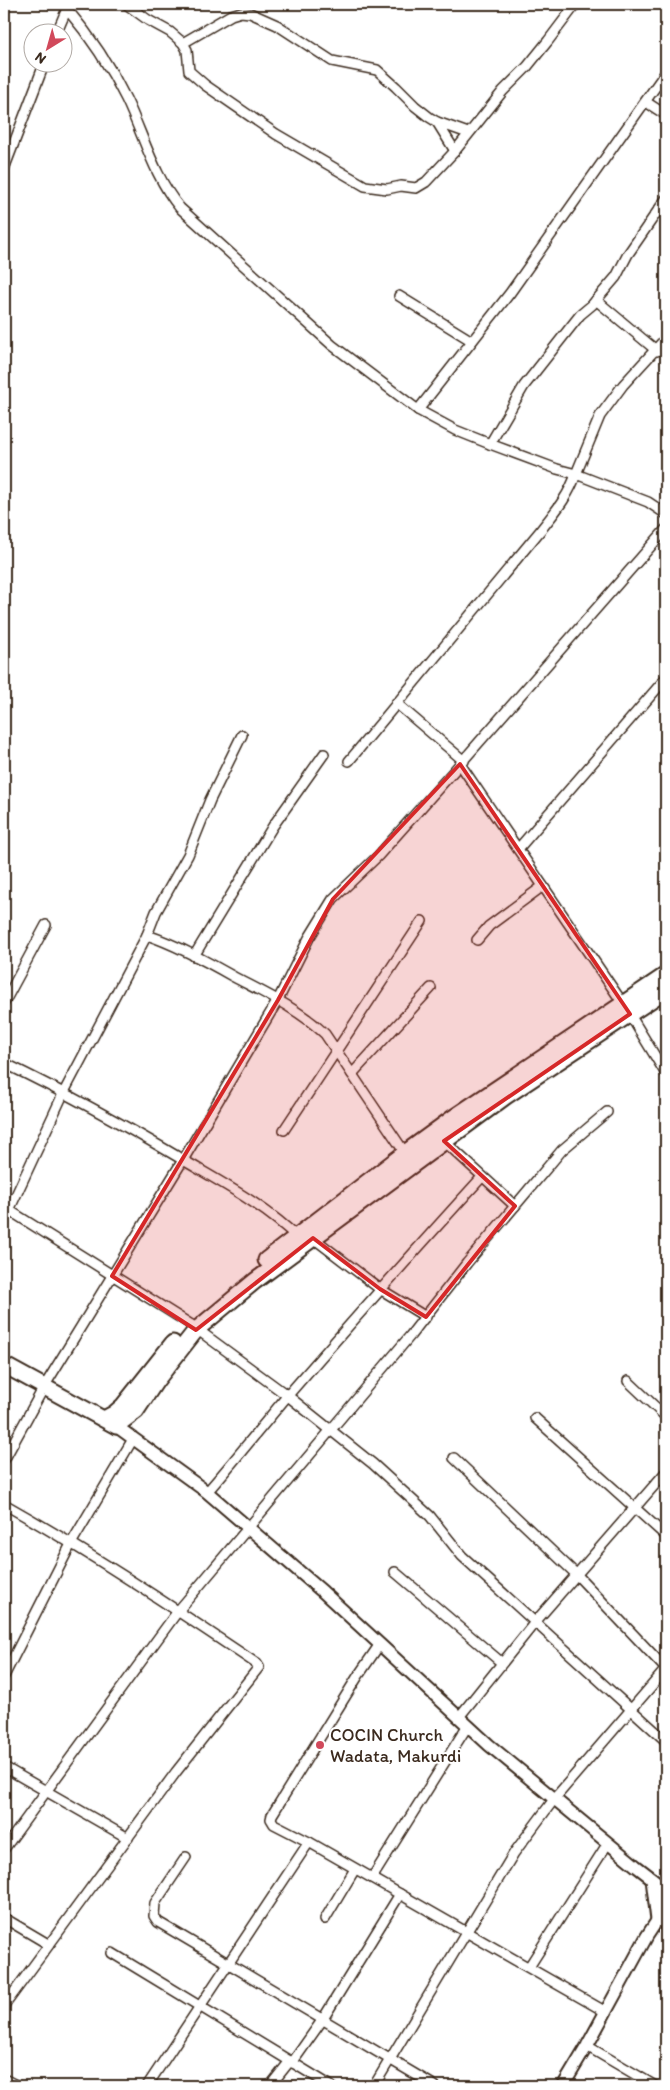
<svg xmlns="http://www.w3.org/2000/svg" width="670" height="2090" font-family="Itim,sans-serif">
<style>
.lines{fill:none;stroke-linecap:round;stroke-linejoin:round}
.minor-casing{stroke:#3b2a1e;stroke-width:12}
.tertiary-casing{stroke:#3b2a1e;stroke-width:15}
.primary-casing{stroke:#3b2a1e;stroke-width:19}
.minor{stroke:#fff;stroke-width:9}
.tertiary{stroke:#fff;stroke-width:11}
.primary{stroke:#fff;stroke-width:15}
.marked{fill:#d62828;fill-opacity:0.2;stroke:#d62828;stroke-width:4;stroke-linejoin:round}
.poi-dot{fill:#d1495b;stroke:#fff;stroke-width:2}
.labels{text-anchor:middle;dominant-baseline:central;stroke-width:4;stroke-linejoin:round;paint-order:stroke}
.poi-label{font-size:18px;fill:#3b2a1e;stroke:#fff;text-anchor:start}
</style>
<rect width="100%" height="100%" fill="#fff"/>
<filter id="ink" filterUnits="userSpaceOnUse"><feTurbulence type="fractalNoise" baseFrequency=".02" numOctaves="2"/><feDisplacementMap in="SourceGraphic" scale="10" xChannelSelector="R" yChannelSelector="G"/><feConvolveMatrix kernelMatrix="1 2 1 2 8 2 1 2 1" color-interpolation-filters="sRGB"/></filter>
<g filter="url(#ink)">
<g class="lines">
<g class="minor-casing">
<g id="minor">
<polyline points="126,4 148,20 170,32 183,43 187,50 189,71 205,85 276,134 365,186 387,189 401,186 416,188 426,182 455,151 503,91 527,67 548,41 576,4"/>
<path d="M67,9C90,36 110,66 126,99C143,134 154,177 180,208L332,345L418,410L455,430L490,444L557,469L576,474L600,416L623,385L666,338"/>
<polyline points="57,32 69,4"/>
<polyline points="183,43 231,15 241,12 250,13 277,25 332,61 377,70 396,87 415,106 429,117 437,122 468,133"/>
<polyline points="646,102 666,115"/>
<polyline points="437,122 455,151"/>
<polyline points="4,169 45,62"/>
<polyline points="399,296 472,341"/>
<polyline points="596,300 657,351"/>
<polyline points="418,410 510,293 666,72"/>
<polyline points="490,444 524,386 580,315 592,305 616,277 628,254 666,199"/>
<polyline points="396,703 464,761"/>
<path d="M349,761L540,531C554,513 569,496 576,474L648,502L666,514"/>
<polyline points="460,764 624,1005 666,1074"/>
<polyline points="518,849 666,678"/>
<polyline points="147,935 156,912 188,855 210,800 242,735"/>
<polyline points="477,940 489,926 543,886"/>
<polyline points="194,956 273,826 324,754"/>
<polyline points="4,1003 46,925"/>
<path d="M4,1063C66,1093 126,1126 185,1161C224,1184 267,1207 299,1239"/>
<polyline points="352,1074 431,988"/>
<polyline points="284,1130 422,921"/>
<polyline points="444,1141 515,1206"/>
<polyline points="4,1207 190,1324 288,1396 373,1464 430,1516 462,1556 666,1741"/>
<path d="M4,1221L64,1092L147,935C177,945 206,961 234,977C266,994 299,1009 325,1034L405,1153"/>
<polyline points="312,1237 380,1289 426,1317"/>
<polyline points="628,1381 666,1417"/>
<polyline points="535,1418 666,1536"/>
<polyline points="454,1458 577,1575 666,1669"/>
<polyline points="4,1460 44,1387 183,1160 278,1000 309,938 333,899 378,856 460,764 666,529"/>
<path d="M207,1492C237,1458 265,1422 295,1387C357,1316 419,1246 482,1177"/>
<path d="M4,1504C91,1553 174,1608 257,1664L259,1667L176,1772L4,2006"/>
<polyline points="395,1572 502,1663"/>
<polyline points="4,1676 72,1542 133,1439"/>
<polyline points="459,1717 536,1621 666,1472"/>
<polyline points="4,1767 128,1838"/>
<polyline points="309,1842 274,1824 271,1819 272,1815 358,1676 380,1644"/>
<polyline points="4,1849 178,1611 410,1336 467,1263 562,1150 607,1112"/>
<polyline points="186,1857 155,1903 154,1916 158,1922 435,2086"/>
<polyline points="372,1878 468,1725"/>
<polyline points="4,1918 48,1944"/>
<polyline points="325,1919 355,1869"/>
<polyline points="112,1953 331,2086"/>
<polyline points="529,1967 608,1843"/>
<polyline points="587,2046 655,2086"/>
<polyline points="292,2063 323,2019 400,1894"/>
<polyline points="4,2079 18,2086"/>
<polyline points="147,2086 309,1842 606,2012"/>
<polyline points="270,2086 290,2061"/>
<polyline points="374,2086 514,1853 555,1798 666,1669"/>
</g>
</g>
<g class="tertiary-casing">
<g id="tertiary">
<polyline points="116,1426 207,1492 323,1592 489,1745 636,1866 666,1889"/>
<polyline points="652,1879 657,1920"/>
<polyline points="563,2086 587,2046 647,1936 666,1907"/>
</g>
</g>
<g class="primary-casing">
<g id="primary">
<polyline points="266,1260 405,1153 453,1118 666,975"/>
<polyline points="4,1365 116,1426 136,1411 156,1381 196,1330 255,1281 506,1096 666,990"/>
<polyline points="104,1419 115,1413 123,1406 173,1343"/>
</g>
</g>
<use href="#minor" class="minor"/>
<use href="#tertiary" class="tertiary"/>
<use href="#primary" class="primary"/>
</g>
</g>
<path class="marked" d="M460,764L630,1014L444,1141L515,1206L426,1317L380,1289L313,1238L196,1330L112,1276L278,1000L333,899Z"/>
<circle class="poi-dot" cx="320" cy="1745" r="5"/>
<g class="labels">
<g class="poi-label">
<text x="330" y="1735">COCIN Church<tspan x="330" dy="21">Wadata, Makurdi</tspan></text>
</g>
</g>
<rect width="670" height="2090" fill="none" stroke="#fff" stroke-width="20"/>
<rect x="10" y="10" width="650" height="2070" fill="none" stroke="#3b2a1e" stroke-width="2" filter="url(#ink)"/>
<g transform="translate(48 48) rotate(217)"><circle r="24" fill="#ffffff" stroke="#b1aaa5"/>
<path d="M0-4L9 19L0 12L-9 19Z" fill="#d1495b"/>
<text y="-8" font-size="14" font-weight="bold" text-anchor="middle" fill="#3b2a1e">N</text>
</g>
</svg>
